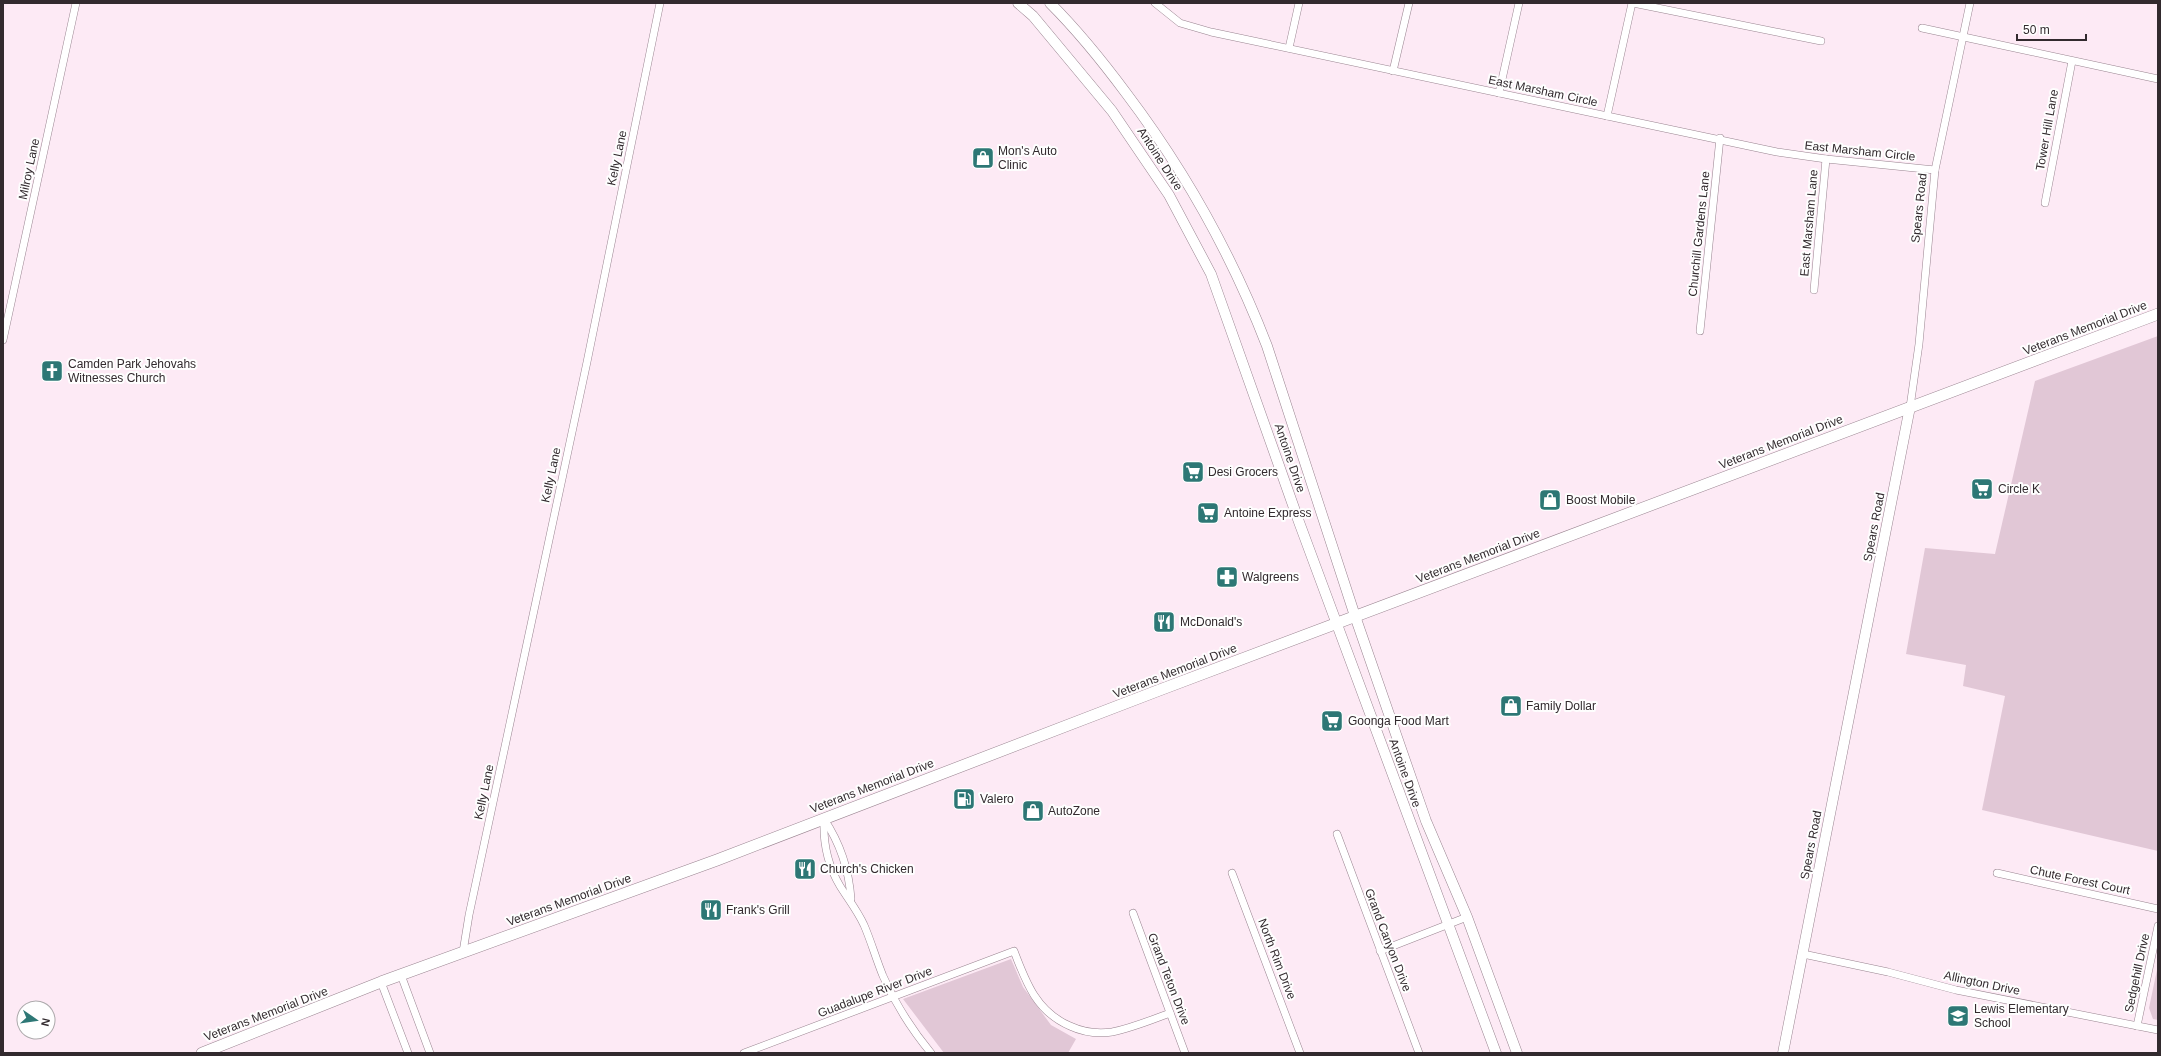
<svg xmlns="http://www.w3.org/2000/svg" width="2161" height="1056" font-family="Helvetica,sans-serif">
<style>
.green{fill:#e1c7d6}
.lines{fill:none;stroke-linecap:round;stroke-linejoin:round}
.street-casing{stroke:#998490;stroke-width:8}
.secondary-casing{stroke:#998490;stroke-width:11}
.primary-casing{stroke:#998490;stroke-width:12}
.street{stroke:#fff;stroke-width:7}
.secondary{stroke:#fff;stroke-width:10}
.primary{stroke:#fff;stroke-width:11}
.labels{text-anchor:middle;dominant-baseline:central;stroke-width:4;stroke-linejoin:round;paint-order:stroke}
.street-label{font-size:12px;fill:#322a2e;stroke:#fefefe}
.poi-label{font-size:12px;fill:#322a2e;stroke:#fefefe;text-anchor:start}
</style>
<rect width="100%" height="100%" fill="#fdeaf5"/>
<g class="green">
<polygon points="2158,336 2158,851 1982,810 2005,696 1963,686 1966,665 1906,654 1925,548 1995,554 2035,381"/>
<polygon points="1011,959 1023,987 1051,1025 1076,1039 1068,1053 944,1053 903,999"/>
<polygon points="2158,965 2158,1020 2153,1019 2149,1008"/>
</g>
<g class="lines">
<g class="street-casing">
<g id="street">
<polyline points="1155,3 1180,23 1211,32 1777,152 1826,159 1935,170"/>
<polyline points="1633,3 1821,41"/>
<polyline points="1922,28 2158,79"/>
<polyline points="1289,48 1299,3"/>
<polyline points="1393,71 1409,3"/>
<polyline points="1499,93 1519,3"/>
<polyline points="1607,116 1632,3"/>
<polyline points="2045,203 2072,61"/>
<polyline points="1814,290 1826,159"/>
<polyline points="1700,331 1720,138"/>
<polyline points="3,340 76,3"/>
<polyline points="1910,407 1919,344 1935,170 1970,3"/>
<path d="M824,819C823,842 828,866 840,886C848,899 857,910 864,925C871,941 876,959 883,976C895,1003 912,1030 931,1053"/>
<path d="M824,819C840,843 849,870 851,899"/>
<polyline points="1337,834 1419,1053"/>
<polyline points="1232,873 1300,1053"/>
<polyline points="1997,873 2158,909"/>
<polyline points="1133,913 1185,1053"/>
<polyline points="1380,951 1467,917"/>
<polyline points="463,952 469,915 587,362 660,3"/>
<polyline points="1803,954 1888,972 1956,990 2158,1030"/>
<polyline points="401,975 430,1053"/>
<polyline points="381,982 408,1053"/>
<polyline points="2137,1026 2158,926"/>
<path d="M744,1053L1014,951C1026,983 1037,1012 1070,1026C1083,1032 1098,1034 1112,1032C1132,1028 1151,1020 1170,1013"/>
</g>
</g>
<g class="secondary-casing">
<g id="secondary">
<polyline points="1018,3 1033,16 1112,111 1169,195 1211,274 1299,522 1496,1053"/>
<path d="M1050,3C1078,31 1103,62 1126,93C1185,171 1232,255 1267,346L1355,616L1426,821L1467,917L1517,1053"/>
<polyline points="1783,1053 1910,407"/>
</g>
</g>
<g class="primary-casing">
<polyline id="primary" points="202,1053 381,982 717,860 1157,691 2158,314"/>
</g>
<use href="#street" class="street"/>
<use href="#secondary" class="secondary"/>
<use href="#primary" class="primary"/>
</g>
<defs>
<g id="shop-square" transform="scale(1.15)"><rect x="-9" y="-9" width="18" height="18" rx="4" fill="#2d7775" stroke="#fefefe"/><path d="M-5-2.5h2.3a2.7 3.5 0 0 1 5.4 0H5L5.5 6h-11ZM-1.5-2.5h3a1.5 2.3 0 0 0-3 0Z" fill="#fff"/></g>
<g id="church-square" transform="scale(1.15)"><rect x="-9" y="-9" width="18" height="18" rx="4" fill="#2d7775" stroke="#fefefe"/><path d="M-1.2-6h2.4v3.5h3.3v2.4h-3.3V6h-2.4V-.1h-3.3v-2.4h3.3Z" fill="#fff"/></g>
<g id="supermarket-square" transform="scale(1.15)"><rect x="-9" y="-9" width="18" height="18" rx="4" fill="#2d7775" stroke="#fefefe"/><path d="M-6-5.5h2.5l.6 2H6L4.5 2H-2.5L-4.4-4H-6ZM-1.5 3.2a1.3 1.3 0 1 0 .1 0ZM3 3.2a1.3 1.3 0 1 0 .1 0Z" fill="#fff"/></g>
<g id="pharmacy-square" transform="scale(1.15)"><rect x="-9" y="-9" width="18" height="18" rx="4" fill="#2d7775" stroke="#fefefe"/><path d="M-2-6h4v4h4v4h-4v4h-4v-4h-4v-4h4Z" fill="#fff"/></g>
<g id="restaurant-square" transform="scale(1.15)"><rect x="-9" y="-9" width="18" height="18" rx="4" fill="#2d7775" stroke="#fefefe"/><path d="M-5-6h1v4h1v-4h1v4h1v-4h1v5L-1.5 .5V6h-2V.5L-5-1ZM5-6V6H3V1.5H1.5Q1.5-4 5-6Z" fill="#fff"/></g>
<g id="fuel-square" transform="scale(1.15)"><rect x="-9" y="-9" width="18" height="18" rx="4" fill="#2d7775" stroke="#fefefe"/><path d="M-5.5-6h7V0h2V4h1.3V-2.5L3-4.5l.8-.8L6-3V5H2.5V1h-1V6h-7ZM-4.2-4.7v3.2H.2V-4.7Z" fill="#fff"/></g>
<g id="school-square" transform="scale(1.15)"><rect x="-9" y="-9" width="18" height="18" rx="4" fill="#2d7775" stroke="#fefefe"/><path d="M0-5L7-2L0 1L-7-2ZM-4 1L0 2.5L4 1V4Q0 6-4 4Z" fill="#fff"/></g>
</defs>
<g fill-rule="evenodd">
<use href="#shop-square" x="983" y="158"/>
<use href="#church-square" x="52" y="371"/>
<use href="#supermarket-square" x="1193" y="472"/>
<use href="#supermarket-square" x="1982" y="489"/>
<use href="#shop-square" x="1550" y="500"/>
<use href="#supermarket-square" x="1208" y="513"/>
<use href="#pharmacy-square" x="1227" y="577"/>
<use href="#restaurant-square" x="1164" y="622"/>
<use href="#shop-square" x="1511" y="706"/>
<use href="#supermarket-square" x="1332" y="721"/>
<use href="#fuel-square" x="964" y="799"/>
<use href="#shop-square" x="1033" y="811"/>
<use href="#restaurant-square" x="805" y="869"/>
<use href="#restaurant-square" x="711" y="910"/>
<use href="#school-square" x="1958" y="1016"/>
</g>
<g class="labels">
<g class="street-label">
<text transform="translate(1543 91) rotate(12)">East Marsham Circle</text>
<text transform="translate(2047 130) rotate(-80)">Tower Hill Lane</text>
<text transform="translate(1860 151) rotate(6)">East Marsham Circle</text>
<text transform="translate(617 158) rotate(-78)">Kelly Lane</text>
<text transform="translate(1160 159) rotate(57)">Antoine Drive</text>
<text transform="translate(29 169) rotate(-78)">Milroy Lane</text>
<text transform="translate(1919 208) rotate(-84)">Spears Road</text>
<text transform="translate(1809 223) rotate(-85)">East Marsham Lane</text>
<text transform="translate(1699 234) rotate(-84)">Churchill Gardens Lane</text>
<text transform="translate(2085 328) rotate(-21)">Veterans Memorial Drive</text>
<text transform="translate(1781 442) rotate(-21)">Veterans Memorial Drive</text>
<text transform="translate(1290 458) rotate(71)">Antoine Drive</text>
<text transform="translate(551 475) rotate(-78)">Kelly Lane</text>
<text transform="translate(1874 527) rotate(-79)">Spears Road</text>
<text transform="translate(1478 556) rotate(-21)">Veterans Memorial Drive</text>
<text transform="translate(1175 671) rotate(-21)">Veterans Memorial Drive</text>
<text transform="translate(1405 773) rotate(70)">Antoine Drive</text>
<text transform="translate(872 786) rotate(-21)">Veterans Memorial Drive</text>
<text transform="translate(484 792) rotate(-78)">Kelly Lane</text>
<text transform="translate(1811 845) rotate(-79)">Spears Road</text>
<text transform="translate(2080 880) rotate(12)">Chute Forest Court</text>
<text transform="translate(569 900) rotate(-20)">Veterans Memorial Drive</text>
<text transform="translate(1388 940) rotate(69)">Grand Canyon Drive</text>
<text transform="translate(1277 959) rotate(69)">North Rim Drive</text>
<text transform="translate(2137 973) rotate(-78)">Sedgehill Drive</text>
<text transform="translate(1169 979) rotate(69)">Grand Teton Drive</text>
<text transform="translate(1982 983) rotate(12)">Allington Drive</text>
<text transform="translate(875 992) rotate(-21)">Guadalupe River Drive</text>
<text transform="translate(266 1014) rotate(-21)">Veterans Memorial Drive</text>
</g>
<g class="poi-label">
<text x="998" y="151">Mon's Auto<tspan x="998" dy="14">Clinic</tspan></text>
<text x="68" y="364">Camden Park Jehovahs<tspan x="68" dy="14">Witnesses Church</tspan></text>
<text x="1208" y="472">Desi Grocers</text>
<text x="1998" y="489">Circle K</text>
<text x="1566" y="500">Boost Mobile</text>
<text x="1224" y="513">Antoine Express</text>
<text x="1242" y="577">Walgreens</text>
<text x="1180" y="622">McDonald's</text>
<text x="1526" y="706">Family Dollar</text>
<text x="1348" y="721">Goonga Food Mart</text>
<text x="980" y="799">Valero</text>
<text x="1048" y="811">AutoZone</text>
<text x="820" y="869">Church's Chicken</text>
<text x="726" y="910">Frank's Grill</text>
<text x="1974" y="1009">Lewis Elementary<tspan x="1974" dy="14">School</tspan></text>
</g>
</g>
<rect width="2161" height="1056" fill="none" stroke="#322a2e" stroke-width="8"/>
<g transform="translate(36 1020) rotate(103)"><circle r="19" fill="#fefefe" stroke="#aca9ab"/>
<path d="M0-3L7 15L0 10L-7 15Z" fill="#2d7775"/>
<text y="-6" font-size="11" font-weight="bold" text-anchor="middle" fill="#322a2e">N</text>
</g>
<path d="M2017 34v6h69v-6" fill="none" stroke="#322a2e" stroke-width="2"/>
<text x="2023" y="34" font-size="12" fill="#322a2e" stroke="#fefefe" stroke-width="3" paint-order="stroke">50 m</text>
</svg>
